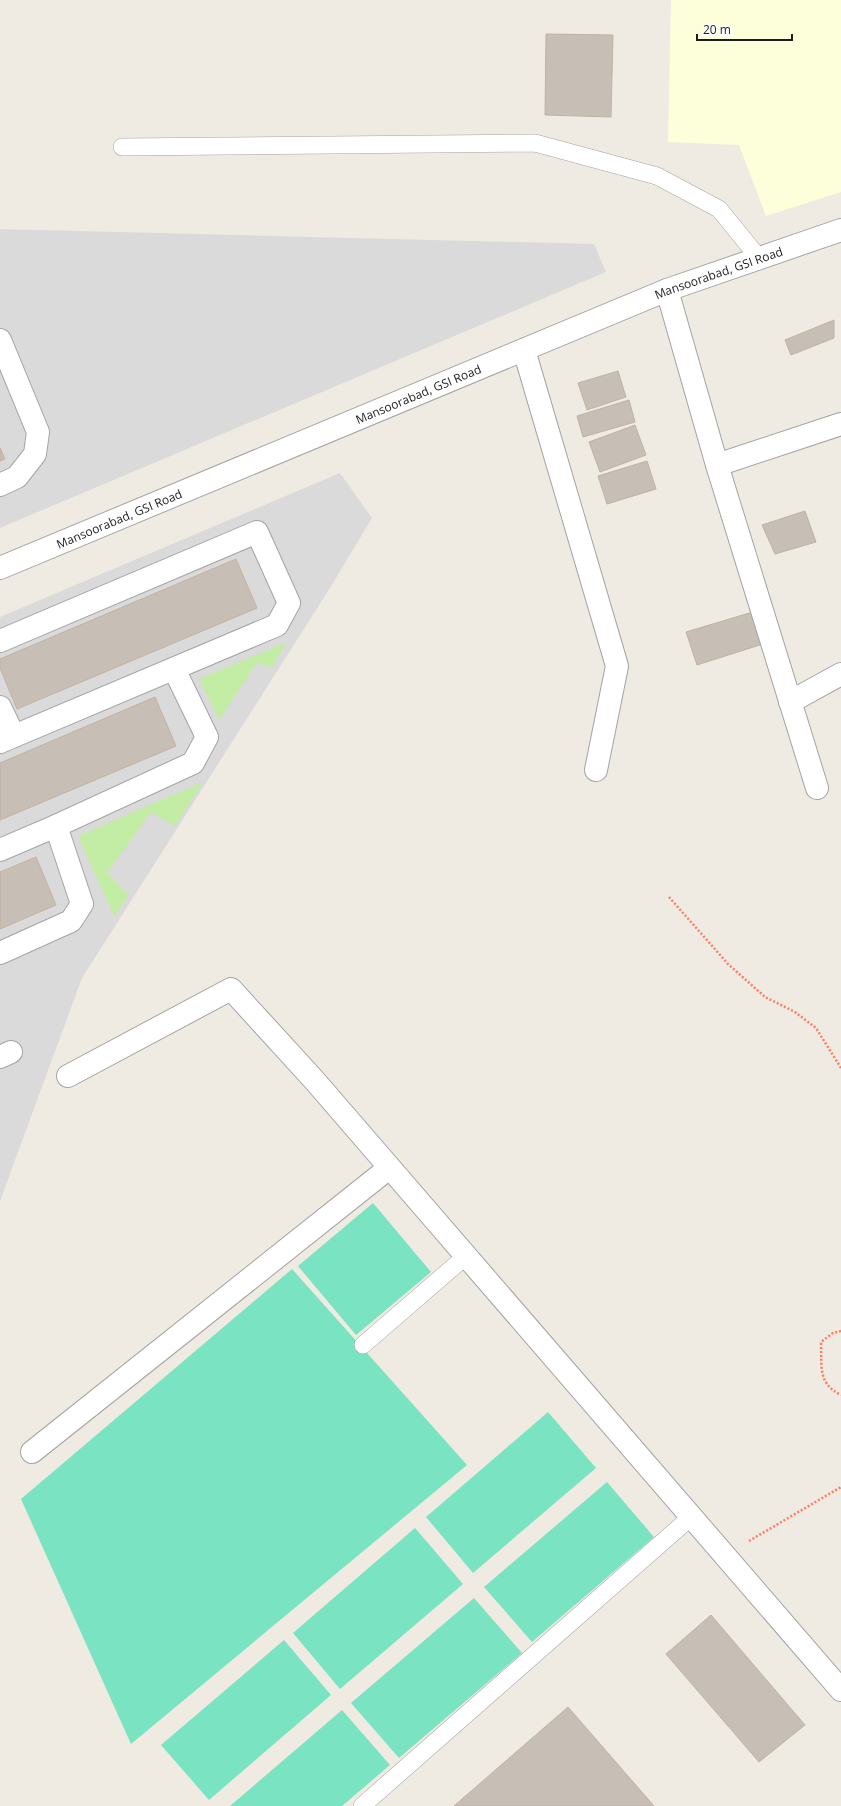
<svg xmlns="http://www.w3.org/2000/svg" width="841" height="1806" font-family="'Open Sans',sans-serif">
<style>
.residential{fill:#dbdada}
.education{fill:#fdffda}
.grass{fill:#c3eda4}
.pitch{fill:#7ae3c1}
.building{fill:#c7beb5;stroke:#c1b2a3}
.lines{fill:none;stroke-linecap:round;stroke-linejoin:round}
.service-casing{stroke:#a4a4a4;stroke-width:18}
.minor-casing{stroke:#a4a4a4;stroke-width:24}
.tertiary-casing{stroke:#a4a4a4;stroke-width:24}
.path{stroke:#ff7c62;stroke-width:2.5;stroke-dasharray:2 2;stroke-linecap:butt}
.service{stroke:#fff;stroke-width:17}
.minor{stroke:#fff;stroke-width:22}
.tertiary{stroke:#fff;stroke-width:22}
.labels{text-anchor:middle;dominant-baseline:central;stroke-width:3;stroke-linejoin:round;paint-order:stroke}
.street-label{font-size:12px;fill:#1d1d1d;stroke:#fff}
</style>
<rect width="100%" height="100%" fill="#efebe2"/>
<g class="residential">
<polygon points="0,229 594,244 606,272 0,528"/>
<polygon points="340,473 372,518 330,588 82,978 0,1201 0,617"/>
</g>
<polygon class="education" points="671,0 841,0 841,192 766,216 739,145 668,142"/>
<g class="grass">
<polygon points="287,642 272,667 257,663 219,720 199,679"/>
<polygon points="203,782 175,826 151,812 107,873 129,895 114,916 78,836"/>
</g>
<g class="pitch">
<polygon points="373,1203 431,1272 356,1335 298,1266"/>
<polygon points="292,1269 467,1465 131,1744 21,1499"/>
<polygon points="548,1412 596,1468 473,1573 426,1517"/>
<polygon points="607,1482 654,1537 532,1642 484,1587"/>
<polygon points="415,1528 463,1584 340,1689 293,1633"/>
<polygon points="474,1598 522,1653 399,1758 351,1703"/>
<polygon points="284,1640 331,1695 209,1800 161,1745"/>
<polygon points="342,1710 390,1765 342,1806 230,1806"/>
</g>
<g class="building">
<polygon points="546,34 613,35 611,117 545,115"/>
<polygon points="834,320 834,338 791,355 785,340"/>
<polygon points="618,371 626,397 587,410 578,383"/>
<polygon points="629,400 635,422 583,437 577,416"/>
<polygon points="635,425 646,455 600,472 589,442"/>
<polygon points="0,448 5,459 0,461"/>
<polygon points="647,461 656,489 607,504 598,476"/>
<polygon points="805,511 816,542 775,554 762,525"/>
<polygon points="236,559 257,608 17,709 0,668 0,659"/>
<polygon points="756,611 766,643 697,665 686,632"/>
<polygon points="155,697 176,746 0,820 0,763"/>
<polygon points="36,857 56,905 0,929 0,872"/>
<polygon points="711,1615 805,1725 759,1762 666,1654"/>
<polygon points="568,1707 654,1806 454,1806"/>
</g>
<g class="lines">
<g class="service-casing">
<g id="service">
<polyline points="122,147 535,143 657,176 719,209 759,258"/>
<polyline points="363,1345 466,1256"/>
<polyline points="362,1806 691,1517"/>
</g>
</g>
<g class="minor-casing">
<g id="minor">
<polyline points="667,290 717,465 817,788"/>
<polyline points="0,340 38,432 35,454 17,477 0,485"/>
<polyline points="524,350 617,666 596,770"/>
<polyline points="717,465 841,424"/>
<polyline points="0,641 257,532 289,603 277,625 0,742"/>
<polyline points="790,702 841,674"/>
<polyline points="0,707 14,736"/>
<polyline points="56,826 193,763 207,737 174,669"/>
<polyline points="0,850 56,826 82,904 71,921 0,953"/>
<polyline points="0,1057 11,1052"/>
<polyline points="68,1076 231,989 315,1081 841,1690"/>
<polyline points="32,1452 389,1168"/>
</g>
</g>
<g class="tertiary-casing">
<g id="tertiary">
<path id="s1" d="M0,568L667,290L841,230"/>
</g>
</g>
<g class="path">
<polyline points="669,897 728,964 765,997 795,1012 816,1028 841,1068"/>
<path d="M841,1331L833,1333L821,1342C822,1366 817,1383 841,1395"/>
<polyline points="749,1541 841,1487"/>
</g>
<use href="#service" class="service"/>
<use href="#minor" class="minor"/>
<use href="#tertiary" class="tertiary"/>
</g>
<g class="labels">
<g class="street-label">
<text stroke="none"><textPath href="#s1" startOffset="777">Mansoorabad, GSI Road</textPath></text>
<text stroke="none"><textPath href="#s1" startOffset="453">Mansoorabad, GSI Road</textPath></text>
<text stroke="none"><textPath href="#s1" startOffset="129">Mansoorabad, GSI Road</textPath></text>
</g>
</g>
<path d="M697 34v6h95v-6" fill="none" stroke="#1d1d1d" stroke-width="2"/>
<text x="703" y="34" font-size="12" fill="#1d1d1d" stroke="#ffffff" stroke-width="3" paint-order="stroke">20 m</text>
</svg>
